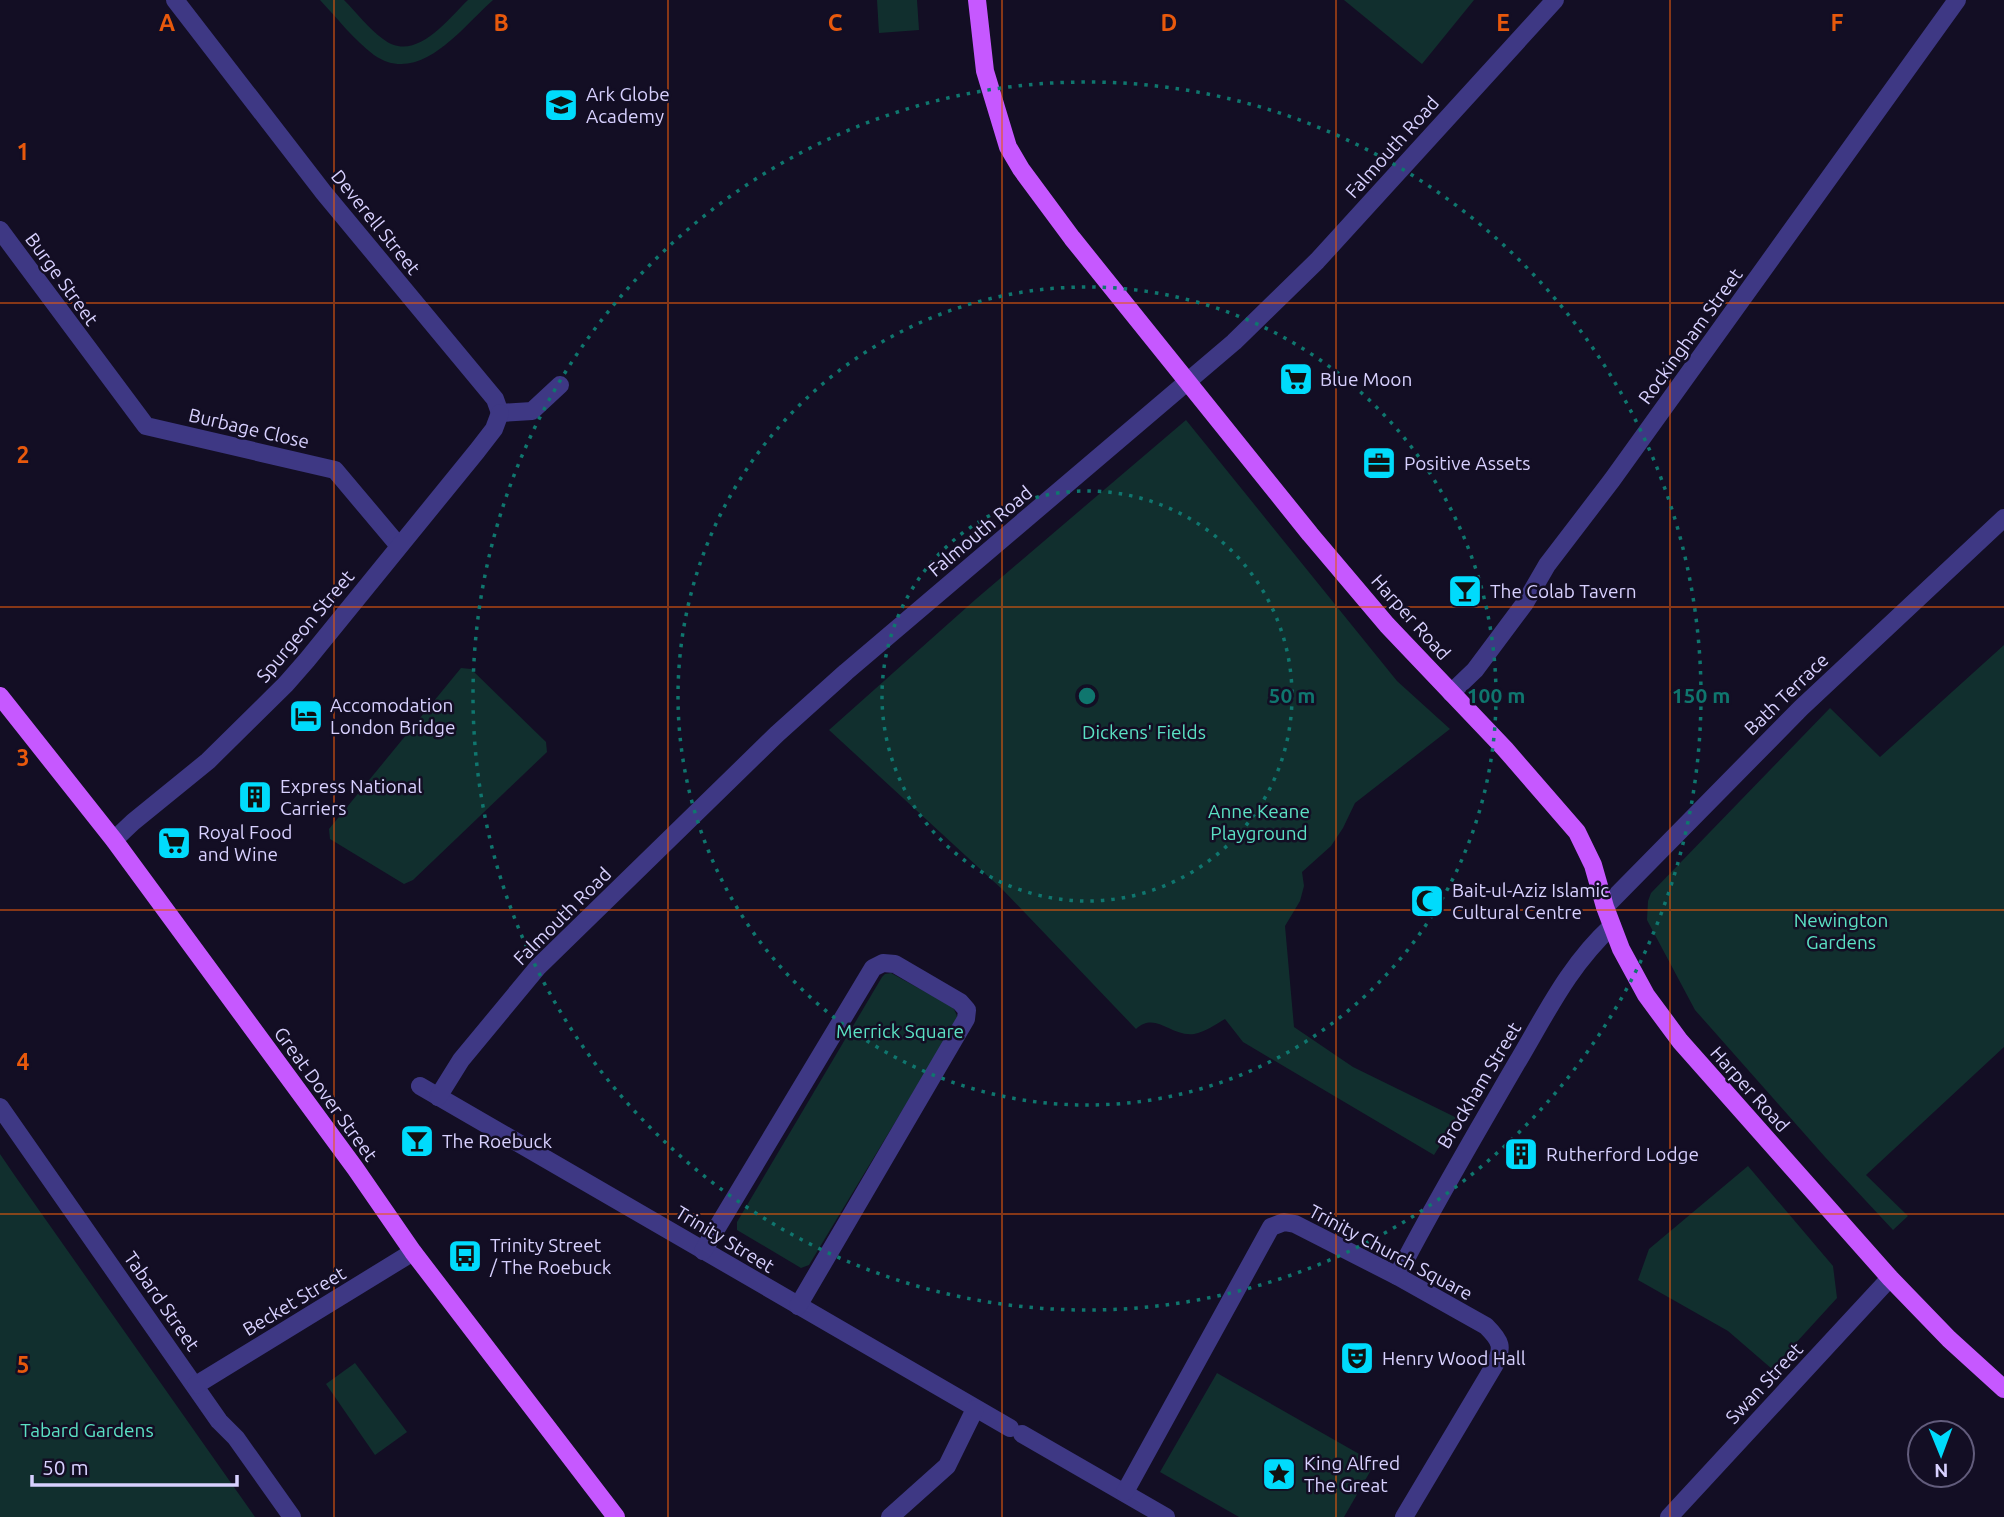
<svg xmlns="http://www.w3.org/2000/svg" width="2004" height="1517" font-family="Ubuntu,sans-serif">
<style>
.green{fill:#112f2e}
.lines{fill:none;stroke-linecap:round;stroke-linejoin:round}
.minor{stroke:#3e3884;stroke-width:18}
.major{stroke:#c658ff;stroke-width:18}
.grid{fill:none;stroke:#e8590c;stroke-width:2;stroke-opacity:0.55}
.ring{fill:none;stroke:#0f766e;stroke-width:3.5;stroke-dasharray:3.5 7}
.labels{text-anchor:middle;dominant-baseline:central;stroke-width:5;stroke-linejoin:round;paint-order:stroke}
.poi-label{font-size:19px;fill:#d8d1ff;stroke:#130e24;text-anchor:start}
.street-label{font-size:19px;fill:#d8d1ff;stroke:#130e24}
.park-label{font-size:19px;fill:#5be1c4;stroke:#130e24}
.grid-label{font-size:23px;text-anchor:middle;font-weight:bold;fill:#e8590c;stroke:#130e24;stroke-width:5;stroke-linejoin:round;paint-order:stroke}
.centre{fill:#0f766e;stroke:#130e24;stroke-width:3.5}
.ring-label{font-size:21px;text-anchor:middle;font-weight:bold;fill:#0f766e;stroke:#130e24;stroke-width:5;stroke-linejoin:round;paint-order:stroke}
</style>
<rect width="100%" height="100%" fill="#130e24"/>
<g class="green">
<path d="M320,0H344C357,13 369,29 383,39C415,64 447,20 468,0H493C463,26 420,87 374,55C354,40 337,18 320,0Z"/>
<polygon points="877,0 917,0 919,30 879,33"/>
<polygon points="1344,0 1474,0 1422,64"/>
<path d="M1186,420L1397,681L1450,729L1355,803L1343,828L1331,846L1302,872L1304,886L1300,901L1285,926L1294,1027L1353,1067L1457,1118L1434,1155L1243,1042L1225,1019C1216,1024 1205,1032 1194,1034C1170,1037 1156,1011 1136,1029L1003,890L829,730L976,599Z"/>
<polygon points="2004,645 2004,1047 1866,1175 1908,1216 1893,1230 1825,1157 1695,1010 1647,920 1648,901 1651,893 1830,708 1880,757"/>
<polygon points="461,668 471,669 546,742 547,752 413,880 404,884 330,839 329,829"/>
<polygon points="891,973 953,1007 958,1018 809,1265 801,1268 737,1230 737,1222 882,977 885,974"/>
<polygon points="0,1154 15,1176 255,1517 0,1517"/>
<polygon points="1748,1166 1833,1266 1837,1298 1772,1369 1728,1331 1638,1280 1649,1249"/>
<polygon points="355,1363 407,1432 375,1455 326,1384"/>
<polygon points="1217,1373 1375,1463 1344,1517 1239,1517 1160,1472"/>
</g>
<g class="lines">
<g class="minor">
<polyline points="175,0 324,193 495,399 500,413 532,411 560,385"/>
<polyline points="0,230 146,426 335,470 399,546"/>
<polyline points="1451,693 1475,670 1525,603 1547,565 1612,480 1957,0"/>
<polyline points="114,840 133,822 208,761 286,684 307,660 477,451 494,429 500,413"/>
<polyline points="1605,907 1801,708 2004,518"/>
<polyline points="420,1086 1010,1428"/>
<polyline points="438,1097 461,1060 538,967 777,734 846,672 1234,342 1317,261 1555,0"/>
<polyline points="0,1107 219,1421 236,1438 292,1517"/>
<polyline points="703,1251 873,968 883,963 895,964 960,1002 967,1010 966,1019 798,1306"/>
<path d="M1397,1276C1434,1204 1475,1135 1515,1066C1545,1016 1568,966 1612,926"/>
<polyline points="196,1385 413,1252"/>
<polyline points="1022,1434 1166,1517"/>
<path d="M1125,1492L1271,1227L1284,1222L1295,1224L1397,1276L1486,1326C1501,1341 1504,1347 1494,1366L1404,1517"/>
<polyline points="890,1517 947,1466 975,1409"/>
<polyline points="1669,1517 1890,1278"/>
</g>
<g class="major">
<polyline points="977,0 985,71 1008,147 1021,169 1072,238 1310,534 1387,625 1505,749 1577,832 1593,865 1605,907 1621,949 1646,995 1680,1041 1890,1278 1949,1339 2004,1389"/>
<polyline points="0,696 114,840 355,1168 413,1252 616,1517"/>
</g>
</g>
<path class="grid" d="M334,0V1517M668,0V1517M1002,0V1517M1336,0V1517M1670,0V1517M0,303H2004M0,607H2004M0,910H2004M0,1214H2004"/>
<g class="ring">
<circle cx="1087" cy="696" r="205"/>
<circle cx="1087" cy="696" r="409"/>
<circle cx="1087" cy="696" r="614"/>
</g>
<defs>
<g id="school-square" transform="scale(1.75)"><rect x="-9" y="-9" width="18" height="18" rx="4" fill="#00dbfc" stroke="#130e24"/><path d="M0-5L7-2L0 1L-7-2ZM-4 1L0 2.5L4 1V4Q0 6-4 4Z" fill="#111"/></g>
<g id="supermarket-square" transform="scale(1.75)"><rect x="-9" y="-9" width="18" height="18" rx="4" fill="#00dbfc" stroke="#130e24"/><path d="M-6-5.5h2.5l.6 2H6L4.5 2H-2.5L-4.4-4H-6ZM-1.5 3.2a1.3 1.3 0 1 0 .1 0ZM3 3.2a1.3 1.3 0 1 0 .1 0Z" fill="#111"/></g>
<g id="office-square" transform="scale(1.75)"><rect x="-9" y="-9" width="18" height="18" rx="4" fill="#00dbfc" stroke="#130e24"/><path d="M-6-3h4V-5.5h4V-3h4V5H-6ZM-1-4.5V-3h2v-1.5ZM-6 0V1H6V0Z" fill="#111"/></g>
<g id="bar-square" transform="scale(1.75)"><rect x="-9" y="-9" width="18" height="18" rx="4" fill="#00dbfc" stroke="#130e24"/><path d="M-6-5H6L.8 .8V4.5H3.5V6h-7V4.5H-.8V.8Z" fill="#111"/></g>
<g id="hotel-square" transform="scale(1.75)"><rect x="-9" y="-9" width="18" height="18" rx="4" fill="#00dbfc" stroke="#130e24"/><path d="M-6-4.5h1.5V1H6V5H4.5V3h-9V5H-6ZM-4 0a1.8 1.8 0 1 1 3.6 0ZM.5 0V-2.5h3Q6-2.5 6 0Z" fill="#111"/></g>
<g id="building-square" transform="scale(1.75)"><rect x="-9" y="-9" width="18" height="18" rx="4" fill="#00dbfc" stroke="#130e24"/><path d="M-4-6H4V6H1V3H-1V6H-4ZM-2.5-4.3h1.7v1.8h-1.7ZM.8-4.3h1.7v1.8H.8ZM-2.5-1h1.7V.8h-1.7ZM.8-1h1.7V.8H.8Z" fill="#111"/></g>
<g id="mosque-square" transform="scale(1.75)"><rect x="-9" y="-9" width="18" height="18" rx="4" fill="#00dbfc" stroke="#130e24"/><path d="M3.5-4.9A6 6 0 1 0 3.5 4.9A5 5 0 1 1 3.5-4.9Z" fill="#111"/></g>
<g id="bus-square" transform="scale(1.75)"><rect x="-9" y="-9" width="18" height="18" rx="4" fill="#00dbfc" stroke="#130e24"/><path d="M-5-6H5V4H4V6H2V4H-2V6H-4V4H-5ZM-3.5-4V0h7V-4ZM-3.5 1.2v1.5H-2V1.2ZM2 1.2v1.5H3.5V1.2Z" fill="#111"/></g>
<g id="theatre-square" transform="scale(1.75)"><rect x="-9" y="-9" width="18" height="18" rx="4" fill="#00dbfc" stroke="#130e24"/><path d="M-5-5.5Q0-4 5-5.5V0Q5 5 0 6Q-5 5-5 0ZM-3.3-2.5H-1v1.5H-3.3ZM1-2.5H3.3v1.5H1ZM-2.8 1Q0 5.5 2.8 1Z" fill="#111"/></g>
<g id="sight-square" transform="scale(1.75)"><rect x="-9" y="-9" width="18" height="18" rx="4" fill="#00dbfc" stroke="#130e24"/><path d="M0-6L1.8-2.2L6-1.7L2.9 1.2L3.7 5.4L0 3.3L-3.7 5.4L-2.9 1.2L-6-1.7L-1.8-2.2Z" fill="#111"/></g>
</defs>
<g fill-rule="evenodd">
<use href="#school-square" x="561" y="105"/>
<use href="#supermarket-square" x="1296" y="379"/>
<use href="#office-square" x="1379" y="463"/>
<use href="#bar-square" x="1465" y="591"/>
<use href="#hotel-square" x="306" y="716"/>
<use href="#building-square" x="255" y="797"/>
<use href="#supermarket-square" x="174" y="843"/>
<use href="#mosque-square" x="1427" y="901"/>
<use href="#bar-square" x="417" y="1141"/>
<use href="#building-square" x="1521" y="1154"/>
<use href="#bus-square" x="465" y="1256"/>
<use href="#theatre-square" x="1357" y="1358"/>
<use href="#sight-square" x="1279" y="1474"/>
</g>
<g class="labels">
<g class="poi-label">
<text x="586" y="94">Ark Globe<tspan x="586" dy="22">Academy</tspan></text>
<text x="1320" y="379">Blue Moon</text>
<text x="1404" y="463">Positive Assets</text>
<text x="1490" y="591">The Colab Tavern</text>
<text x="330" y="705">Accomodation<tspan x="330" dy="22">London Bridge</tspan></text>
<text x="280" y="786">Express National<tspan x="280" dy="22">Carriers</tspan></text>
<text x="198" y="832">Royal Food<tspan x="198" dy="22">and Wine</tspan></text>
<text x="1452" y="890">Bait-ul-Aziz Islamic<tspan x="1452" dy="22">Cultural Centre</tspan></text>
<text x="442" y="1141">The Roebuck</text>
<text x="1546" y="1154">Rutherford Lodge</text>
<text x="490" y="1245">Trinity Street<tspan x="490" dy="22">/ The Roebuck</tspan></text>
<text x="1382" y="1358">Henry Wood Hall</text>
<text x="1304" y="1463">King Alfred<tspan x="1304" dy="22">The Great</tspan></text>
</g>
<g class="street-label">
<text transform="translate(1392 147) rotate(-48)">Falmouth Road</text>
<text transform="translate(376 222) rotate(51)">Deverell Street</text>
<text transform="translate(62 279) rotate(54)">Burge Street</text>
<text transform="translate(1690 336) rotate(-54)">Rockingham Street</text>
<text transform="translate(249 428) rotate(13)">Burbage Close</text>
<text transform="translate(980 531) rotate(-40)">Falmouth Road</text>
<text transform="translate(1411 617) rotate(48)">Harper Road</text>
<text transform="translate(305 626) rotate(-50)">Spurgeon Street</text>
<text transform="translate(1786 694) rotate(-44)">Bath Terrace</text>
<text transform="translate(562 916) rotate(-45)">Falmouth Road</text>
<text transform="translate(1479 1085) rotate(-59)">Brockham Street</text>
<text transform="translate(1750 1089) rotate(48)">Harper Road</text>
<text transform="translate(326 1094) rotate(54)">Great Dover Street</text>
<text transform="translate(725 1239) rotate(31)">Trinity Street</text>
<text transform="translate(1391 1252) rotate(28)">Trinity Church Square</text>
<text transform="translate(162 1301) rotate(55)">Tabard Street</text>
<text transform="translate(294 1301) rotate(-31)">Becket Street</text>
<text transform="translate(1764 1383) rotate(-47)">Swan Street</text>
</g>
<g class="park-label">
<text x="1144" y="732">Dickens' Fields</text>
<text x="1259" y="811">Anne Keane<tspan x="1259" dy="22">Playground</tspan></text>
<text x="1841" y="920">Newington<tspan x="1841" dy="22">Gardens</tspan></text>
<text x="900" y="1031">Merrick Square</text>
<text x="87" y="1430">Tabard Gardens</text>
</g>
</g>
<g class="grid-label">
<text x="167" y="31">A</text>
<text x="501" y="31">B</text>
<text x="835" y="31">C</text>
<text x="1169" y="31">D</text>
<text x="1503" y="31">E</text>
<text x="1837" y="31">F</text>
<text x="23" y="160">1</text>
<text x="23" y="463">2</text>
<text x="23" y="766">3</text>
<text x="23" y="1070">4</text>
<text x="23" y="1373">5</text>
</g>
<circle cx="1087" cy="696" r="10" class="centre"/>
<g class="ring-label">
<text x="1292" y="703">50 m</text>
<text x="1496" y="703">100 m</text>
<text x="1701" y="703">150 m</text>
</g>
<g transform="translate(1941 1454) rotate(179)"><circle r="33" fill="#130e24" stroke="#625c7c" stroke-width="2"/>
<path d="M0-5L12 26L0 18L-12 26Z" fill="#00dbfc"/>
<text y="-10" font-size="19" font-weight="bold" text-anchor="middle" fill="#d8d1ff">N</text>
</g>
<path d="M32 1475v10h205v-10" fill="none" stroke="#d8d1ff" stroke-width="3.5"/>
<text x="42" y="1475" font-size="21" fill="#d8d1ff" stroke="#130e24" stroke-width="5" paint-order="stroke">50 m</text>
</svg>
